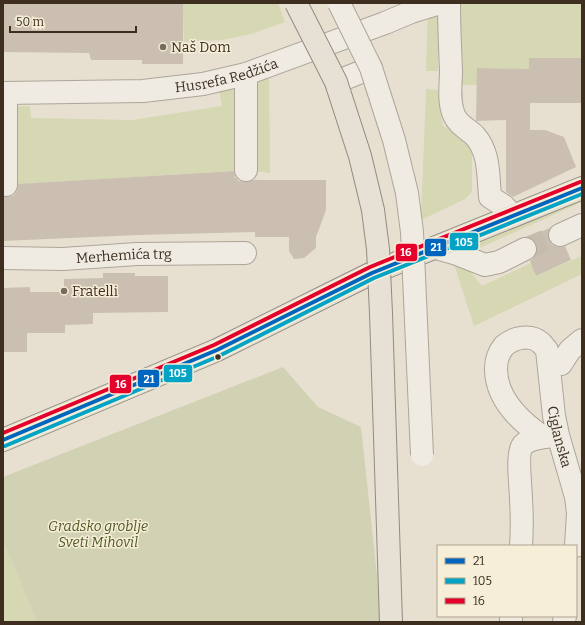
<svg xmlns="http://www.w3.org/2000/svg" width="585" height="625" font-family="Bitter,serif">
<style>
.green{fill:#d6d7b3}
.cemetery{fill:#d1d1b3}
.building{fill:#cbbfb2}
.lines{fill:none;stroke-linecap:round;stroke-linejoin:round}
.minor-tunnel{stroke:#c5bcae;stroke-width:22;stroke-dasharray:22 11;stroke-linecap:butt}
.minor-casing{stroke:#ada599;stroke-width:24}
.major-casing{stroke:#928b80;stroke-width:24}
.minor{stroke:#efebe3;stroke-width:22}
.major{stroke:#e6e1d4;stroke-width:22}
.minor-bridge-casing{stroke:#ada599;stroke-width:24;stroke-linecap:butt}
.major-bridge-casing{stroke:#928b80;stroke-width:24;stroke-linecap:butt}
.minor-bridge{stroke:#efebe3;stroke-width:22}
.major-bridge{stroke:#e6e1d4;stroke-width:22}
.bus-1-casing{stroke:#f7eed8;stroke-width:7}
.bus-2-casing{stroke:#f7eed8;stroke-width:7}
.bus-3-casing{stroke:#f7eed8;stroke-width:7}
.bus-1{stroke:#0065bd;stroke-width:4}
.bus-2{stroke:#03a3c5;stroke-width:4}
.bus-3{stroke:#e4002b;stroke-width:4}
.poi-dot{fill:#786c5e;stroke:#f7eed8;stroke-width:1.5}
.bus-dot{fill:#3d2e20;stroke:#f7eed8;stroke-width:1.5}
.labels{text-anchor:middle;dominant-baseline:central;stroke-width:3;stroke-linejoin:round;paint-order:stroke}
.poi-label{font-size:14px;fill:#3d2e20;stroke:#f7eed8;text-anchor:start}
.street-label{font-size:14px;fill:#3d2e20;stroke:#f7eed8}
.park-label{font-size:14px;font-style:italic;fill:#4d5a26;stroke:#f7eed8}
.line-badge{stroke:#f7eed8;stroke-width:1.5}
.badge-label{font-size:11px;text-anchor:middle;font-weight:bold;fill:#fff}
</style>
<rect width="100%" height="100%" fill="#e7e0d1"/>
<g class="green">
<polygon points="174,3 278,3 285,22 251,34 222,40 184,42 183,14 174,14"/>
<polygon points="428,3 440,3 438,71 426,71"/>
<polygon points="457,3 582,3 582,58 530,58 529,69 478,68 477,85 455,85"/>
<polygon points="269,64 270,173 246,170 6,185 6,107 30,106 31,118 132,120 222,106 217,81"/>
<polygon points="426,89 438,90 443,126 472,143 472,192 465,199 421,220"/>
<polygon points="582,194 582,202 466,254 459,248"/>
<polygon points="582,256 582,274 474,326 455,267 466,266 482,286 531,263 536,276"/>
<polygon points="3,540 37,622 3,622"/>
</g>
<polygon class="cemetery" points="283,367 318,407 361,427 382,622 37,622 3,540 3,477"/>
<g class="building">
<polygon points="3,3 183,3 183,64 142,64 142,60 91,60 89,53 3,52"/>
<polygon points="529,58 582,58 582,103 530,103 530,130 545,130 564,137 576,167 513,197 506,192 506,120 476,121 477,68 529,69"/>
<polygon points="234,171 235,177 239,181 246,182 253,180 326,180 326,210 316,237 316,248 304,258 294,259 289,251 289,237 255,237 255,232 138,235 3,241 3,197 6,197 13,196 17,191 18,184"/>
<polygon points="550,228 548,234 549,240 552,245 558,247 565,246 571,260 536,276 530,261 535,256 537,249 536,243 532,239 528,237"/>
<polygon points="103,273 135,273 135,276 168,276 168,312 93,313 93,324 65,325 65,333 27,333 27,352 3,352 3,288 30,287 30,292 64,292 64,279 103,278"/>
</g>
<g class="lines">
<polyline class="minor-tunnel" points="525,249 560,235"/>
<g class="minor-casing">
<g id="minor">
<path d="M449,3C449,25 450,48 451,70C451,85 448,101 454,115C458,125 468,129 475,136C490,153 488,176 490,197L504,206L513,216"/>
<polyline points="336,82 371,68"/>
<path id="s1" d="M3,93L143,91L203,84L246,74L385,23L411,12L440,3"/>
<polyline points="6,93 6,185"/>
<polyline points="246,170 246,74"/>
<polyline points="560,235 582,225"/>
<polyline points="436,248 457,254 485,265 499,262 525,249"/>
<path id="s2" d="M3,258L63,259L137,254L245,253"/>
<polyline points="561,364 570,350 582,340"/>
<path id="s3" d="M543,437C521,422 496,399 496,369C496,361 499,352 504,346C514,337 531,334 541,343C543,345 545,348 547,350L554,416L558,435L576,497L578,513L576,546"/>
<path d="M521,546C522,531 522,515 521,500C521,488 516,453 523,445C530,438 544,437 553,436"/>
<polyline points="511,622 511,616"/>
<polyline points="564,622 565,616"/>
</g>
</g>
<g class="major-casing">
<polyline id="major" points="3,440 217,350 372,273 582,188"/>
</g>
<use href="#minor" class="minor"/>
<use href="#major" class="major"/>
<g class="minor-bridge-casing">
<polyline id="minor-bridge" points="339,3 371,68 394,140 407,193 412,232 422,455"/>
</g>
<g class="major-bridge-casing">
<polyline id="major-bridge" points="296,3 336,82 360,156 373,210 378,249 381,313 391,622"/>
</g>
<use href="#minor-bridge" class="minor-bridge"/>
<use href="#major-bridge" class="major-bridge"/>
<g class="bus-1-casing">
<polyline id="bus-1" points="3,440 217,350 372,273 582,188"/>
</g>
<g class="bus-2-casing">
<polyline id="bus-2" points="5,446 219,356 374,278 582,194"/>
</g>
<g class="bus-3-casing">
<polyline id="bus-3" points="3,433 214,345 370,267 580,182"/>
</g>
<use href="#bus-1" class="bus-1"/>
<use href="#bus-2" class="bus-2"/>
<use href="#bus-3" class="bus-3"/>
</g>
<g class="poi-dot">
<circle cx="163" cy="47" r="4"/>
<circle cx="64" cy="291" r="4"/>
</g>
<circle class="bus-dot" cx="218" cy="357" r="3.5"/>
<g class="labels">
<g class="poi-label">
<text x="171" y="47">Naš Dom</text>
<text x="72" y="291">Fratelli</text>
</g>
<g class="street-label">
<text stroke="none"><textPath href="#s1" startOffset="225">Husrefa Redžića</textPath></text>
<text stroke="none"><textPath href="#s2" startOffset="121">Merhemića trg</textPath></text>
<text stroke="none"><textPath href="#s3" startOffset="248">Ciglanska</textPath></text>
</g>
<g class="park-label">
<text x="98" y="526">Gradsko groblje<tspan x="98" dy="16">Sveti Mihovil</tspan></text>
</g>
</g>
<g class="line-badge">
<rect x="449" y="232" width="30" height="19" rx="4" fill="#03a3c5"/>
<rect x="424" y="238" width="23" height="19" rx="4" fill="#0065bd"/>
<rect x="395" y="243" width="23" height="19" rx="4" fill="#e4002b"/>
<rect x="163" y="364" width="30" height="19" rx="4" fill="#03a3c5"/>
<rect x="137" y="369" width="23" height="19" rx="4" fill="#0065bd"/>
<rect x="109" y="374" width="23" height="20" rx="4" fill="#e4002b"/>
</g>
<g class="badge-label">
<text x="464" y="246">105</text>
<text x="436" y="251">21</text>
<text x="406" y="256">16</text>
<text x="178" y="377">105</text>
<text x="149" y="383">21</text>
<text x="121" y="388">16</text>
</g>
<rect width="585" height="625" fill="none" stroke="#3d2e20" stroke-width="8"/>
<rect x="437" y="545" width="140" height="72" fill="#f7eed8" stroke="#ada18e"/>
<rect x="445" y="558" width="20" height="6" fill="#0065bd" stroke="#ada18e"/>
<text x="473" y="565" font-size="12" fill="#3d2e20">21</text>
<rect x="445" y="578" width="20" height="6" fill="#03a3c5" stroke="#ada18e"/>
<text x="473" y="585" font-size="12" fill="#3d2e20">105</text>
<rect x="445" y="598" width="20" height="6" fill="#e4002b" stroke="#ada18e"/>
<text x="473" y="605" font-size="12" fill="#3d2e20">16</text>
<path d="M10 26v6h126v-6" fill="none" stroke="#3d2e20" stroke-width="2"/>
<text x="16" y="26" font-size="12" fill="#3d2e20" stroke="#f7eed8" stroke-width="3" paint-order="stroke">50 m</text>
</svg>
